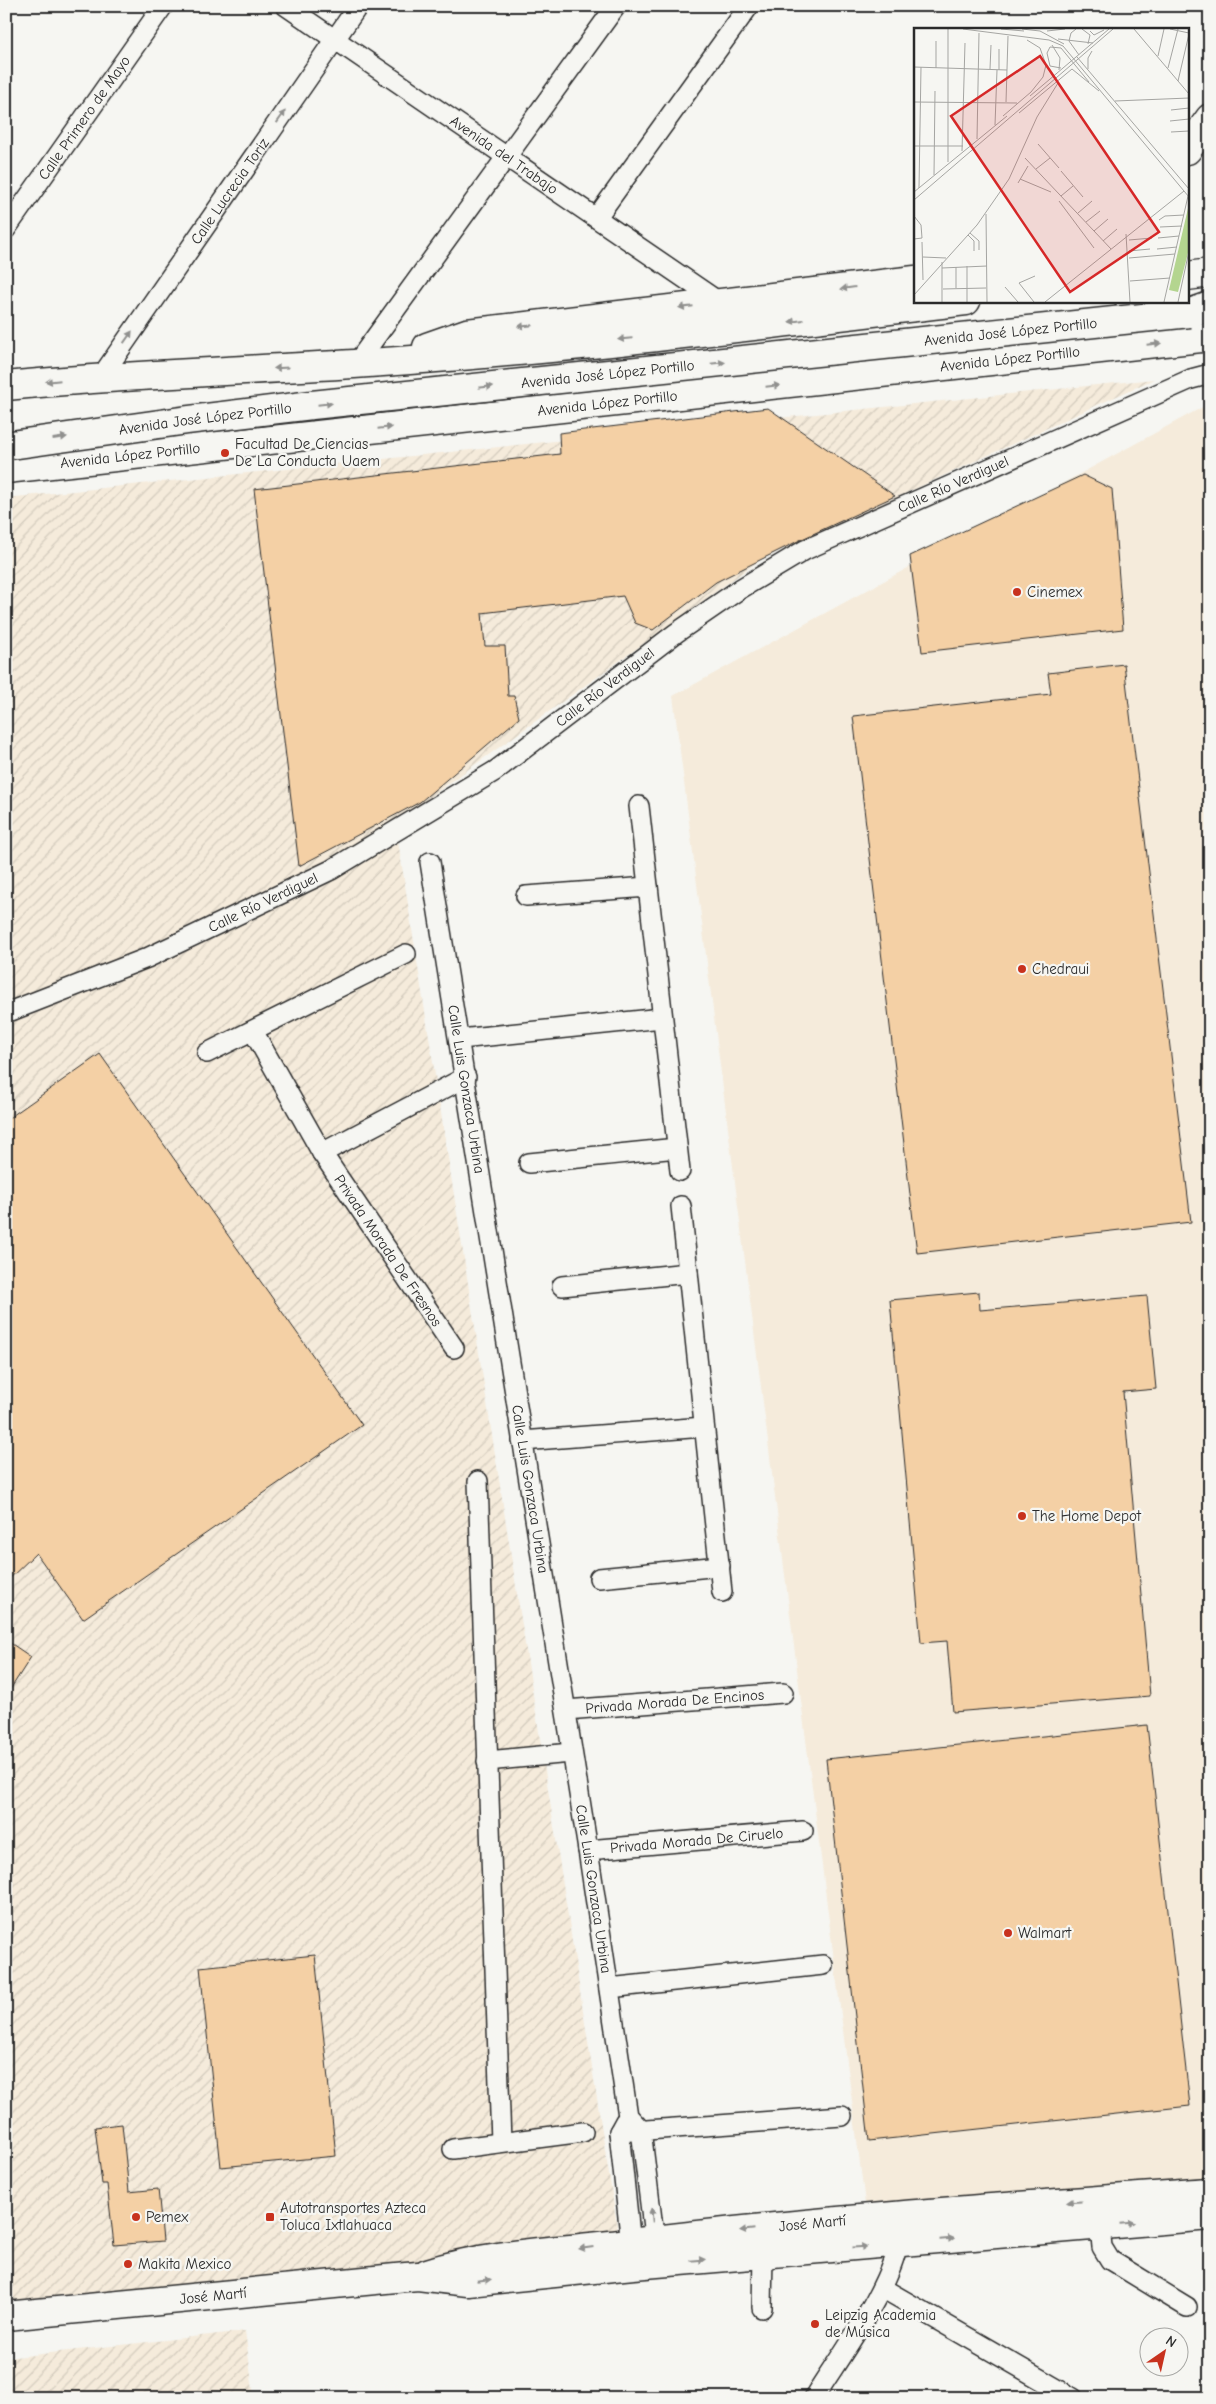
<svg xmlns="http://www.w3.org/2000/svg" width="1216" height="2404" font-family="'Comic Neue',sans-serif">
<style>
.built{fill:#f5ebdb}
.industrial{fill:url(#industrial-furrows)}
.building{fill:#f4d0a5;stroke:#2b2b2b}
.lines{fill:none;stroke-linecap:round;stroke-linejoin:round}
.street-casing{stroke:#2b2b2b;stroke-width:22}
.secondary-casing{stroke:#2b2b2b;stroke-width:31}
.primary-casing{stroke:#2b2b2b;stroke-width:31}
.street{stroke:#f6f6f2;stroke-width:19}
.secondary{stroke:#f6f6f2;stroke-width:28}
.primary{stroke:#f6f6f2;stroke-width:28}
.primary-bridge-casing{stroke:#2b2b2b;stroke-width:31;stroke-linecap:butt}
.primary-bridge{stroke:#f6f6f2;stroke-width:28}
.oneway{fill:#90908e}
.poi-dot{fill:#c8321e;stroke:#f6f6f2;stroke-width:2}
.labels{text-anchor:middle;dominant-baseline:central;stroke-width:4.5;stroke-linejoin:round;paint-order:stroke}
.street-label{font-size:15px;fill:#2b2b2b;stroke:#f6f6f2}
.poi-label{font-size:15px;fill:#2b2b2b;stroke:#f6f6f2;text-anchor:start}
.inset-road{fill:none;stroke:#a5a5a2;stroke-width:1}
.view{fill:#d62828;fill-opacity:0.15;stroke:#d62828;stroke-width:2.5}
.inset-edge{fill:none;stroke:#2b2b2b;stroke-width:2.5}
</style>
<defs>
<pattern id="industrial-furrows" width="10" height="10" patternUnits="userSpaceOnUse" patternTransform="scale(1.25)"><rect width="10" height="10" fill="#f5ebdb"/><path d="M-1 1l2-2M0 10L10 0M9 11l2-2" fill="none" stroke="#d2cabc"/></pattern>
</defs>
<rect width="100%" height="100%" fill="#f6f6f2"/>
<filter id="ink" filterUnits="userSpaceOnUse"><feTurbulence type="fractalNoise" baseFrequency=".02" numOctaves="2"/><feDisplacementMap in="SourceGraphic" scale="10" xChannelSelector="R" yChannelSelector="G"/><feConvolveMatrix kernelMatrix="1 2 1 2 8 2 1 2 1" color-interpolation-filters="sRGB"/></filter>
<g filter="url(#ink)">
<polygon class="built" points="1210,403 1210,2185 866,2211 673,696"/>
<g class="industrial">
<polygon points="1154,379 760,560 395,822 619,2238 253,2289 6,2312 6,498"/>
<polygon points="245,2331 254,2398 6,2398 6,2358"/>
</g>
<g class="building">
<polygon points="768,408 895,496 800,540 716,582 653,630 635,623 623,596 482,613 485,646 505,646 508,696 514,696 519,718 420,802 299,866 254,489 560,454 559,433"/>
<polygon points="1083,475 1112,489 1123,629 922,652 910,556"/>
<polygon points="1124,664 1191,1222 917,1253 853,716 1051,694 1048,673"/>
<polygon points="100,1054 362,1425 83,1619 36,1553 6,1582 6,1120"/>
<polygon points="979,1292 980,1310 1147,1296 1156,1389 1123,1392 1150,1696 953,1712 947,1641 921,1643 890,1300"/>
<polygon points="6,1640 31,1657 6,1696"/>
<polygon points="1147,1725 1190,2106 869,2141 826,1759"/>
<polygon points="315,1955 336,2156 221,2167 200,1967"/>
<polygon points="122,2124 129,2192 158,2189 163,2241 114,2245 107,2184 102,2184 95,2127"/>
</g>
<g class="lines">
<g class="street-casing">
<g id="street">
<path id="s1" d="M286,6L722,304"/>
<polyline points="597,217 749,6"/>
<path id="s2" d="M6,229L163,6"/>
<polyline points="356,364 616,6"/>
<path id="s3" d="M101,377L358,6"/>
<polyline points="639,806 680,1171"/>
<path id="s4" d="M430,862L588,1850L628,2116L641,2130L656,2252"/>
<polyline points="526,896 648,887"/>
<path id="s5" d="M6,1013L147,958L331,870L495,771L676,633L740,589L805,550L1191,379L1210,374"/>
<path id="s6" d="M253,1031L322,1153L454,1348"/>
<polyline points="460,1039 662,1018"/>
<polyline points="207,1053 406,954"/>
<polyline points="322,1153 466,1077"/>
<polyline points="529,1163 677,1148"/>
<polyline points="681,1206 722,1592"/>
<polyline points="562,1286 688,1273"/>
<polyline points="522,1441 704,1427"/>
<polyline points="478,1481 501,2142"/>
<polyline points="599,1578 720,1566"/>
<path id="s7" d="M566,1710L783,1693"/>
<polyline points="487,1761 571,1753"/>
<path id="s8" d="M588,1850L803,1831"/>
<polyline points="609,1988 823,1965"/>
<polyline points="625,2121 619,2132 632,2254"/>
<polyline points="619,2132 842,2116"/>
<polyline points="453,2149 583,2132"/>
<polyline points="1100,2226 1102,2247 1110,2260 1187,2307"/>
<polyline points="882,2288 1073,2398"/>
<polyline points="762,2308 763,2254"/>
<path d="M814,2398C839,2357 897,2280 899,2233"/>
</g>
</g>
<g class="secondary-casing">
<g id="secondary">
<path id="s9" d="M6,469L1210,337"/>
<path id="s10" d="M427,2273C492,2252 563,2251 630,2243C823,2219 1016,2206 1210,2192"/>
<path id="s11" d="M6,2316L406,2277L418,2276L468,2282L633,2265L1210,2216"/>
</g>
</g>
<g class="primary-casing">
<g id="primary">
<polyline points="1187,150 1210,118"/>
<polyline points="1187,276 1210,273"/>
<polyline points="1190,313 1210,306"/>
<polyline points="427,347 467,333 915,280"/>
<path d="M1088,350C1119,344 1132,335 1130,301"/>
<path d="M6,386C122,375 238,371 354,364C559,351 763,325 966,301"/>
</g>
</g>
<use href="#street" class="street"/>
<use href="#secondary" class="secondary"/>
<use href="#primary" class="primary"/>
<g class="primary-bridge-casing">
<g id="primary-bridge">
<path id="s12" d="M11,445L188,420L312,405L1190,313"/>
</g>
</g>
<use href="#primary-bridge" class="primary-bridge"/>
</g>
<defs><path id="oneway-solid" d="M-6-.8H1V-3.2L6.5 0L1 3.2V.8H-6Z" transform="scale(1.25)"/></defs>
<g class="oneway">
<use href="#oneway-solid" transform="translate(281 117) rotate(-55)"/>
<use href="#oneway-solid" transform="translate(848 288) rotate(172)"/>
<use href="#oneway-solid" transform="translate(686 307) rotate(174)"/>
<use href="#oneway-solid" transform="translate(796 321) rotate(173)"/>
<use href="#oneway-solid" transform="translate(525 326) rotate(174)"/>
<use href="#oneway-solid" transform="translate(128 337) rotate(-55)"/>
<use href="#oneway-solid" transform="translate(625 339) rotate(175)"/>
<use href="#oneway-solid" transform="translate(1154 344) rotate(-6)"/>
<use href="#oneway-solid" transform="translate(718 363) rotate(-6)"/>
<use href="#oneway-solid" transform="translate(281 368) rotate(177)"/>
<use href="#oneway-solid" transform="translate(53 381) rotate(174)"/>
<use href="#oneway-solid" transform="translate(773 386) rotate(-6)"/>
<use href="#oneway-solid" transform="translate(486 387) rotate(-6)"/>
<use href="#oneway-solid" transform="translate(325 404) rotate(-6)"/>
<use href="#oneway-solid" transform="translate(385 428) rotate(-6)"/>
<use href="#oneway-solid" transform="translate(60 438) rotate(-8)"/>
<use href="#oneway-solid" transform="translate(1074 2202) rotate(176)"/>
<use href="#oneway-solid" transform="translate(652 2215) rotate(-96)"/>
<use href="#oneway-solid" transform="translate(1127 2223) rotate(-5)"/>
<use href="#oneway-solid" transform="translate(747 2230) rotate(174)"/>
<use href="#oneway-solid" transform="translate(947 2239) rotate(-5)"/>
<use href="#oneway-solid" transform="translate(860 2247) rotate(-4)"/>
<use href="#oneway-solid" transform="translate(586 2248) rotate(173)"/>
<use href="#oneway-solid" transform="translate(698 2260) rotate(-5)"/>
<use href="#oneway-solid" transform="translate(484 2280) rotate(-6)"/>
</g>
</g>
<g class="poi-dot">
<circle cx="225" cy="453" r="5"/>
<circle cx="1017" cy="592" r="5"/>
<circle cx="1022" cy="969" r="5"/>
<circle cx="1022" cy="1516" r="5"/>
<circle cx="1008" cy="1933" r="5"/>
<circle cx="136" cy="2217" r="5"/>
<rect x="265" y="2212" width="10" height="10" rx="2.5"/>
<circle cx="128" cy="2264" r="5"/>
<circle cx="815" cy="2324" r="5"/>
</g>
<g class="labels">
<g class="street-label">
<text stroke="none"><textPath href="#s2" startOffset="136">Calle Primero de Mayo</textPath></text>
<text stroke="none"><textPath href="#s1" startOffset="264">Avenida del Trabajo</textPath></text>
<text stroke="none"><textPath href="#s3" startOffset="226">Calle Lucrecia Toriz</textPath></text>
<text stroke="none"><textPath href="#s12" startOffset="1006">Avenida José López Portillo</textPath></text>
<text stroke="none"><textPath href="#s9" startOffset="1010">Avenida López Portillo</textPath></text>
<text stroke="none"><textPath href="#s12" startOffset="601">Avenida José López Portillo</textPath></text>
<text stroke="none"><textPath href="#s9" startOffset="605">Avenida López Portillo</textPath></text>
<text stroke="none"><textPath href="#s12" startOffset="196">Avenida José López Portillo</textPath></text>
<text stroke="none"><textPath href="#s9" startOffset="125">Avenida López Portillo</textPath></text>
<text stroke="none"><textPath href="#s5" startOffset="1090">Calle Río Verdiguel</textPath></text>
<text stroke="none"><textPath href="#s5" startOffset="685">Calle Río Verdiguel</textPath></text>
<text stroke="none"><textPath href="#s5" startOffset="280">Calle Río Verdiguel</textPath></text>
<text stroke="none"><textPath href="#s4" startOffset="230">Calle Luis Gonzaca Urbina</textPath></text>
<text stroke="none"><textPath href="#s6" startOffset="258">Privada Morada De Fresnos</textPath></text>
<text stroke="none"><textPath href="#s4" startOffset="635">Calle Luis Gonzaca Urbina</textPath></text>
<text stroke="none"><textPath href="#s7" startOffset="109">Privada Morada De Encinos</textPath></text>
<text stroke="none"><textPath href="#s8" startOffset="109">Privada Morada De Ciruelo</textPath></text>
<text stroke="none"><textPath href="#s4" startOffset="1040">Calle Luis Gonzaca Urbina</textPath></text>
<text stroke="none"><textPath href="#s10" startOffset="389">José Martí</textPath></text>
<text stroke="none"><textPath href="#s11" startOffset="208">José Martí</textPath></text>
</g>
<g class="poi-label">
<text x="235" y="444">Facultad De Ciencias<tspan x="235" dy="17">De La Conducta Uaem</tspan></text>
<text x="1027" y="592">Cinemex</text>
<text x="1032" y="969">Chedraui</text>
<text x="1032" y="1516">The Home Depot</text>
<text x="1018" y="1933">Walmart</text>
<text x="280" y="2208">Autotransportes Azteca<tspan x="280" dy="17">Toluca Ixtlahuaca</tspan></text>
<text x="146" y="2217">Pemex</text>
<text x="138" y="2264">Makita Mexico</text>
<text x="825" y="2315">Leipzig Academia<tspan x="825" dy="17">de Música</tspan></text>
</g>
</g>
<g transform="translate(914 28)">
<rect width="275" height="275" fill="#f6f6f2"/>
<path d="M275,176V221L264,264L255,262Z" fill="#b4d58f"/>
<path class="inset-road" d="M34,1V134M49,1L135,12L149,18L275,169M87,1L110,3M108,1L126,3L150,16M162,1L157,5L155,13L165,27M168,1L176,7L174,16M220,1L275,66M256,1L275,5M133,3L151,1M176,3L180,7L190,2M144,11L179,15M113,12L126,20L132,37L129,49L117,64M138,17L146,30L145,42M244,28L250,1M163,29L275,161M0,39L93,42M22,40V13M147,40L136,38L133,25L136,19L147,20L175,54M254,40L264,1M76,41L77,17M174,41V30L178,23M85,42V21M264,53L275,6M116,68L195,1M201,73L275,70M0,74L103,75M92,74L94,8M257,82L275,80M105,85L158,41L185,63M89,88L117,64M256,93L275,91M81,97L83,42M257,104L275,103M63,111L65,5M124,116L145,140M0,118H49M48,123L51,15M111,130L197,221M122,141L136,130M147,143L169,169M20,147L21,63M106,151L137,164M104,155L114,138M5,160L7,39M0,164L93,88M147,168L159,158M0,172L199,1M145,173L180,220M164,185L178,173M72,186L73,274M0,188L7,197L8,210L0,211M245,192L251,188L270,187M172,194L186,183M246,199L268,198M180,203L194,191M56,205L65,213V222M212,206L216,274M54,207L60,213V223M244,210L265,208M215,212L238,210M189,213L203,201M8,214L9,252M243,221L263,219M215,223L236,221M9,229L32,230M215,230L261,226M28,234V274M42,239V260M28,240L73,238M216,253L256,250M91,259L104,274M29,261L72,260M0,267L63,197L95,151L123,89L144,55M53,274V238M120,274L105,255L121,248M131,274L270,163M250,274L274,168M264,274L275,223"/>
<path class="view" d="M126,28L245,204L156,264L37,88Z"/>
<rect width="275" height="275" class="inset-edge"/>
</g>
<rect width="1216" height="2404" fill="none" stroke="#f6f6f2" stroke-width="25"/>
<rect x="12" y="12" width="1191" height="2379" fill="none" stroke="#2b2b2b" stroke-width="2" filter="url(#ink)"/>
<g transform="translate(1164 2352) rotate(34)"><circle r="24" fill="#f6f6f2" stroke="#a5a5a2"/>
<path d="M0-4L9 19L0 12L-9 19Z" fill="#c8321e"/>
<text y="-8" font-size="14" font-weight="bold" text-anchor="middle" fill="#2b2b2b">N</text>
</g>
</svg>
